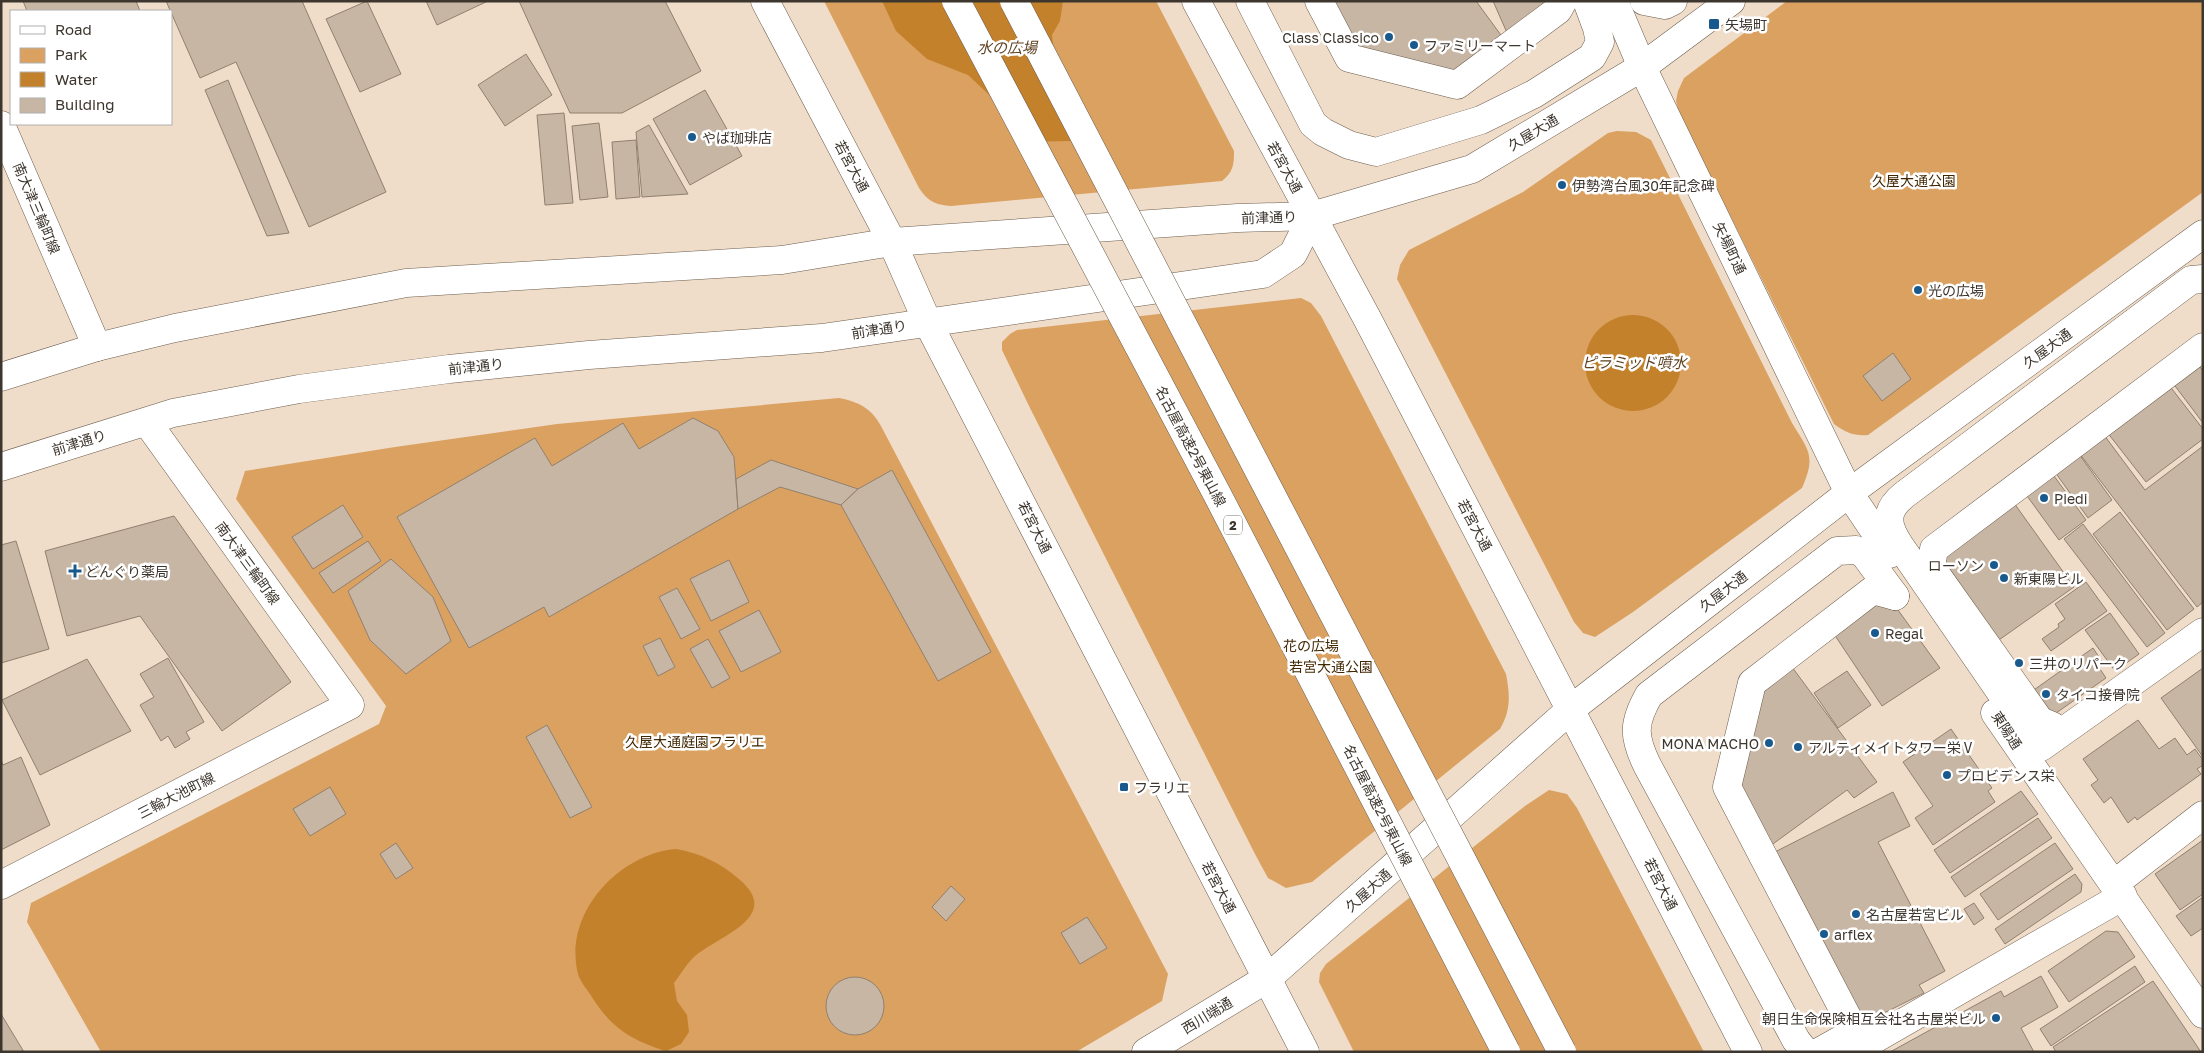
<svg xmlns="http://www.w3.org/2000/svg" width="2204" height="1053" font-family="'Golos Text','Noto Sans JP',sans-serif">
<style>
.green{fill:#daa161}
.water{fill:#c4812b}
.building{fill:#c8b6a4;stroke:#91806f}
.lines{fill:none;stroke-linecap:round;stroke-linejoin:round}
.minor-casing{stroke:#6e5e4d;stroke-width:29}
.minor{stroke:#fff;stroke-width:28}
.highway-bridge-casing{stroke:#6e5e4d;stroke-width:29;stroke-linecap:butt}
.highway-bridge{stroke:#fff;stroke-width:28}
.poi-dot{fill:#18598e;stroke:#fff;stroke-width:2}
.labels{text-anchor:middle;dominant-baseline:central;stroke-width:5;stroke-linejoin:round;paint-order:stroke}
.shield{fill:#fff;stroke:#77726d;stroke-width:1}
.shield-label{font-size:12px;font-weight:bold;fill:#3d362e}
.poi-label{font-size:14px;fill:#3d362e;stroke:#fff;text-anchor:start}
.street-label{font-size:14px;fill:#3d362e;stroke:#fff}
.park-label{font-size:14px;fill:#422703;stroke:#fff}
.water-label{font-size:15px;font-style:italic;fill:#604322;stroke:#fff}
</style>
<rect width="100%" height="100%" fill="#efddca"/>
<g class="green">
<path d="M824,1H1156L1234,151C1234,165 1233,172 1222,181L951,206C935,205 928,201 919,188Z"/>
<path d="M1787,1H2203V192L1868,435C1854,436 1846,433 1834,424L1679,113L1676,101L1678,91L1684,78Z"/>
<path d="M1617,131L1636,132L1651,140L1792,423C1809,451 1816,456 1802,488L1633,612L1595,637L1583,633L1574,622L1397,279L1400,265L1409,250L1523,192L1608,133Z"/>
<path d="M1301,298L1311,303L1321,316L1506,674C1510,695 1511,710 1500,729L1312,882L1286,888L1268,878L1256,856L1030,408L1002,350V342L1010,334L1017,330Z"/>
<path d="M839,398C859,402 871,408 881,426L1168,974L1162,1001L1076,1052H101L27,922L31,903L379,724L386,706L236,499L245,471L395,447L557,424Z"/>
<polygon points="1549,790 1567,794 1577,808 1704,1052 1354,1052 1319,982 1320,973 1326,964 1525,806"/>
</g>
<g class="water">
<polygon points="882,1 1063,1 1060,21 1052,35 1056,72 1072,141 1018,142 1001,106 968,75 927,59 896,31"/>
<circle cx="1633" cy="363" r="48"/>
<path d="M676,849C700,853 721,863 740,880C783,917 718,936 695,956C687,963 681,974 674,983L677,1001L687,1015L689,1032L681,1044L666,1051C630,1040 610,1027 590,994C586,988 580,981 578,974C563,914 618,854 676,849Z"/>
</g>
<g class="building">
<polygon points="23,1 136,1 140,11 27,11"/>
<polygon points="166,1 302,1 386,192 309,227 236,62 200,78"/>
<polygon points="367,1 401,74 360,92 326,19"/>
<polygon points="426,1 488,1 437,25"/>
<polygon points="519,1 665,1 701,71 622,113 570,113"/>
<polygon points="1323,1 1476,1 1506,42 1461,74 1351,50"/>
<polygon points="1493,1 1561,1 1512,44"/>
<polygon points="526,54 552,95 505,126 478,85"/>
<polygon points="228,80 289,233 267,236 205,90"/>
<polygon points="705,90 742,156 690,185 653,119"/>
<polygon points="564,113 573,203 545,205 537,115"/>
<polygon points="599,123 608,197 580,200 572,126"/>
<polygon points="649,125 688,194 642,197 636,132"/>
<polygon points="636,140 640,197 616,199 612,142"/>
<polygon points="1893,353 1911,379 1882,401 1863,376"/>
<polygon points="2194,359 2203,371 2203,423 2169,378"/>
<polygon points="2165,380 2203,429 2203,439 2146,482 2103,427"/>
<polygon points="693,418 718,431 734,457 738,509 549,617 544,607 469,648 397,517 535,438 552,466 623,423 639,449"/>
<polygon points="2101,431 2145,490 2203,446 2203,602 2197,607 2076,449"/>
<polygon points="2076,450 2112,500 2088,518 2052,468"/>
<polygon points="771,460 858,489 841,505 780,487 738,509 736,479"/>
<polygon points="2049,469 2086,520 2059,540 2022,489"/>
<polygon points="892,470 991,652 938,681 841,505 858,489"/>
<polygon points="2014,503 2074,587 1989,647 1940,556"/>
<polygon points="343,505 363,537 313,569 292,537"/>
<polygon points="2120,512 2194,609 2167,630 2093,534"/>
<polygon points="174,516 291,682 222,731 140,616 67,636 45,551"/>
<polygon points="2083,524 2165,633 2147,647 2064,539"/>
<polygon points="16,541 49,649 1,663 1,545"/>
<polygon points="368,541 381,561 333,593 319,573"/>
<polygon points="391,559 433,597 451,641 406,674 370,640 348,591"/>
<polygon points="729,560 749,602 711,621 690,579"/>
<polygon points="2086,582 2107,611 2051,651 2042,639 2059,627 2058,624 2065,619 2055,604"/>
<polygon points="677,588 700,629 681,639 659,597"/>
<polygon points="1890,599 1940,668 1882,706 1830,628 1865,604"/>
<polygon points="759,610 781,652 741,672 719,631"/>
<polygon points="2110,613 2139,654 2115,671 2085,630"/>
<polygon points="660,638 675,667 658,676 643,646"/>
<polygon points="708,639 730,678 712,688 690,649"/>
<polygon points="2093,648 2103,663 2098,666 2106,678 2049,718 2024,697"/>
<polygon points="168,658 204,722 186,732 190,739 175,748 168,736 161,741 140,705 154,697 140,674"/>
<polygon points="87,659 131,731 40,775 2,700"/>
<polygon points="1792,667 1877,782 1854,798 1847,790 1766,849 1743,811 1740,767 1765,686"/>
<polygon points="2203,668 2203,757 2161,698"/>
<polygon points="1847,671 1871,705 1838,728 1814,693"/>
<polygon points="2138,720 2159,749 2175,738 2187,755 2195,749 2203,760 2203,765 2197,769 2201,774 2137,820 2135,817 2128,823 2111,797 2104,803 2091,785 2098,780 2083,759"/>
<polygon points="547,725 592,807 570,818 526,737"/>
<polygon points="1951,729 1992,788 1988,791 1995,802 1933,845 1915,818 1933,806 1903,762"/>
<polygon points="21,757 50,825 1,850 1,760 3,765"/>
<polygon points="330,787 346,814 310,836 293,809"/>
<polygon points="2021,791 2038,814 1950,873 1934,850"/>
<polygon points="1893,792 1910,826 1878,842 1945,971 1919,985 1924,993 1856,1027 1767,856"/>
<polygon points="2038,818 2052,838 1965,897 1951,877"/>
<polygon points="2203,840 2203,894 2180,910 2155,874"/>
<polygon points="396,843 413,868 396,879 380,854"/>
<polygon points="2055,843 2073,869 1998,920 1980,894"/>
<polygon points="2075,874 2082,884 2081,892 2005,944 1995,929"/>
<polygon points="951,886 965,899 946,921 932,907"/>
<polygon points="2203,897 2203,928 2191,936 2176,916"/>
<polygon points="1974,903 1984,918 1974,925 1964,909"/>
<polygon points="1087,917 1107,948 1080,964 1061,933"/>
<polygon points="2106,931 2118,932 2135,957 2069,1002 2048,971"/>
<polygon points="2135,966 2145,982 2051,1046 2040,1029"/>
<polygon points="2041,976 2058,1007 2021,1028 2034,1052 1890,1052 2001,991 2004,997"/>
<circle cx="855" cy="1006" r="29"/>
<polygon points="2153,981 2201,1052 2056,1052 2053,1047"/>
<polygon points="1,1014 24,1052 1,1052"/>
</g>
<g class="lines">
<g class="minor-casing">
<g id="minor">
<polyline points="765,1 892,242 927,321 1305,1052"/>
<polyline points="1196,1 1368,320 1748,1052"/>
<polyline points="1250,1 1313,124 1323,132 1349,145 1376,152 1481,120 1534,94 1592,57 1600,42 1597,28 1587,1"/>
<polyline points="1319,1 1349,58 1457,85 1558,10 1563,1"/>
<polyline points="1614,1 1642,67 1849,493 1890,554"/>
<polyline points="1644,1 1665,5 1673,1"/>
<polyline points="1,125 97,347"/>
<path d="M2203,279L2191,280L1904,495C1883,512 1887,526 1900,546L2024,726C2035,733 2040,731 2052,726L2040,721L1931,567L1934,549L2203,347"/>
<polyline points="1,377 97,347 175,328 406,283 782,260 892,242 1238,218 1312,216 1472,169 1642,67 1731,1"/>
<polyline points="1,467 173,413 299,389 449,369 589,355 822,338 1263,274 1293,254 1312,216"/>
<polyline points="1995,713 2203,1014"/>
<polyline points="2041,747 2203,632"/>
<polyline points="2114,884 2203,815"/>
<polyline points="1,885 350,705 147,422"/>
<polyline points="1146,1052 1268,978 1571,709 1849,493 2203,234"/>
<path d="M1808,1052L1803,1049L1796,1040L1647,765C1633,736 1633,723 1649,695L1837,551L1856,550L1864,554L1895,596"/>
<polyline points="1819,1052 1855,1032 1727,787 1752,683 1873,590 1895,596"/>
<polyline points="1852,1052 2123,896"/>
</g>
</g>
<use href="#minor" class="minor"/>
<g class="highway-bridge-casing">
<g id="highway-bridge">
<polyline points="956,1 1217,494 1506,1052"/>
<polyline points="1014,1 1562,1052"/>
</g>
</g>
<use href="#highway-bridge" class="highway-bridge"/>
</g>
<g class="poi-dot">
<rect x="1708" y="18" width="12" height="12" rx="2.5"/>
<circle cx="1389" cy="37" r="5"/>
<circle cx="1414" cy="45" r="5"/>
<circle cx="692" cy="137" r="5"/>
<circle cx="1562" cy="185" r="5"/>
<circle cx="1918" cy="290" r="5"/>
<circle cx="2044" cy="498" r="5"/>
<circle cx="1994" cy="565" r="5"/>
<path d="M72.5 563.5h5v5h5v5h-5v5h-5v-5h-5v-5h5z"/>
<circle cx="2004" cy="578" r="5"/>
<circle cx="1875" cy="633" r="5"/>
<circle cx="2019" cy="663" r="5"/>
<circle cx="2046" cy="694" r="5"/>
<circle cx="1769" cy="743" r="5"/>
<circle cx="1798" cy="747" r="5"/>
<circle cx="1947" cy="775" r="5"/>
<rect x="1119" y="782" width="10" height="10" rx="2.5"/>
<circle cx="1856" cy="914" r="5"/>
<circle cx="1824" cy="934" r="5"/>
<circle cx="1996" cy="1018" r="5"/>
</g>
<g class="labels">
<rect class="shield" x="1224" y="515.5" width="18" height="19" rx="4"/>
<g class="shield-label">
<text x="1233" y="525">2</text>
</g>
<g class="poi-label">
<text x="1725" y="24">矢場町</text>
<text x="1379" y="37" text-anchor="end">Class Classico</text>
<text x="1424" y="45">ファミリーマート</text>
<text x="702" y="137">やば珈琲店</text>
<text x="1572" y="185">伊勢湾台風30年記念碑</text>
<text x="1928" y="290">光の広場</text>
<text x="2054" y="498">Piedi</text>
<text x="1984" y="565" text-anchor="end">ローソン</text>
<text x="85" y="571">どんぐり薬局</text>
<text x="2014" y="578">新東陽ビル</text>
<text x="1885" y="633">Regal</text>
<text x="2029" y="663">三井のリパーク</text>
<text x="2056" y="694">タイコ接骨院</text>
<text x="1759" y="743" text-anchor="end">MONA MACHO</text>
<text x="1808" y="747">アルティメイトタワー栄Ⅴ</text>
<text x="1957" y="775">プロビデンス栄</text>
<text x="1134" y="787">フラリエ</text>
<text x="1866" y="914">名古屋若宮ビル</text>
<text x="1834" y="934">arflex</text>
<text x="1986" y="1018" text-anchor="end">朝日生命保険相互会社名古屋栄ビル</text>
</g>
<g class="street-label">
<text transform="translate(1533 132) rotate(-31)">久屋大通</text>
<text transform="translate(852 166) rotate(62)">若宮大通</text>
<text transform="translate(1285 167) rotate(61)">若宮大通</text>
<text transform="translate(37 208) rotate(67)">南大津三輪町線</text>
<text transform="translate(1269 217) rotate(-2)">前津通り</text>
<text transform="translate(1730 248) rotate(64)">矢場町通</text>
<text transform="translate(879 329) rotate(-9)">前津通り</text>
<text transform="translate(2047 348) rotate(-36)">久屋大通</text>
<text transform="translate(476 366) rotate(-6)">前津通り</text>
<text transform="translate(79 442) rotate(-17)">前津通り</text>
<text transform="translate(1191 446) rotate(62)">名古屋高速2号東山線</text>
<text transform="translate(1475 525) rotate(62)">若宮大通</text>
<text transform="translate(1035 527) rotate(63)">若宮大通</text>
<text transform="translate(248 563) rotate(54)">南大津三輪町線</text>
<text transform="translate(1723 591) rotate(-38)">久屋大通</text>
<text transform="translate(2007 730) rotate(57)">東陽通</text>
<text transform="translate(176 795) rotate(-27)">三輪大池町線</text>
<text transform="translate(1378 805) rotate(63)">名古屋高速2号東山線</text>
<text transform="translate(1661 884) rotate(63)">若宮大通</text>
<text transform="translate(1219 887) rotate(62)">若宮大通</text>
<text transform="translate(1368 890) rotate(-42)">久屋大通</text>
<text transform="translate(1207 1015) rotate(-31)">西川端通</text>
</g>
<g class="park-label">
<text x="1914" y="180">久屋大通公園</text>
<text x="1311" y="645">花の広場</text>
<text x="1331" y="666">若宮大通公園</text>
<text x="695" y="741">久屋大通庭園フラリエ</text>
</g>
<g class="water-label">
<text x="1007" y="47">水の広場</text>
<text x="1634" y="362">ピラミッド噴水</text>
</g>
</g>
<rect width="2204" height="1053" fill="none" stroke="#3d362e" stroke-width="5"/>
<rect x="10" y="10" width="162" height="115" fill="#ffffff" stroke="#b1afab"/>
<rect x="20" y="26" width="25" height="8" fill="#ffffff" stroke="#b1afab"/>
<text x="55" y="35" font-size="15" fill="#3d362e">Road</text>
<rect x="20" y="48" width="25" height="15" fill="#daa161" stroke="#b1afab"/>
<text x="55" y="60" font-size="15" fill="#3d362e">Park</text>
<rect x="20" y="72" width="25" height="15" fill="#c4812b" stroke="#b1afab"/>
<text x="55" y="85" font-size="15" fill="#3d362e">Water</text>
<rect x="20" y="98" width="25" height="15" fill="#c8b6a4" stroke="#b1afab"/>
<text x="55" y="110" font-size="15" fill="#3d362e">Building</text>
</svg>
